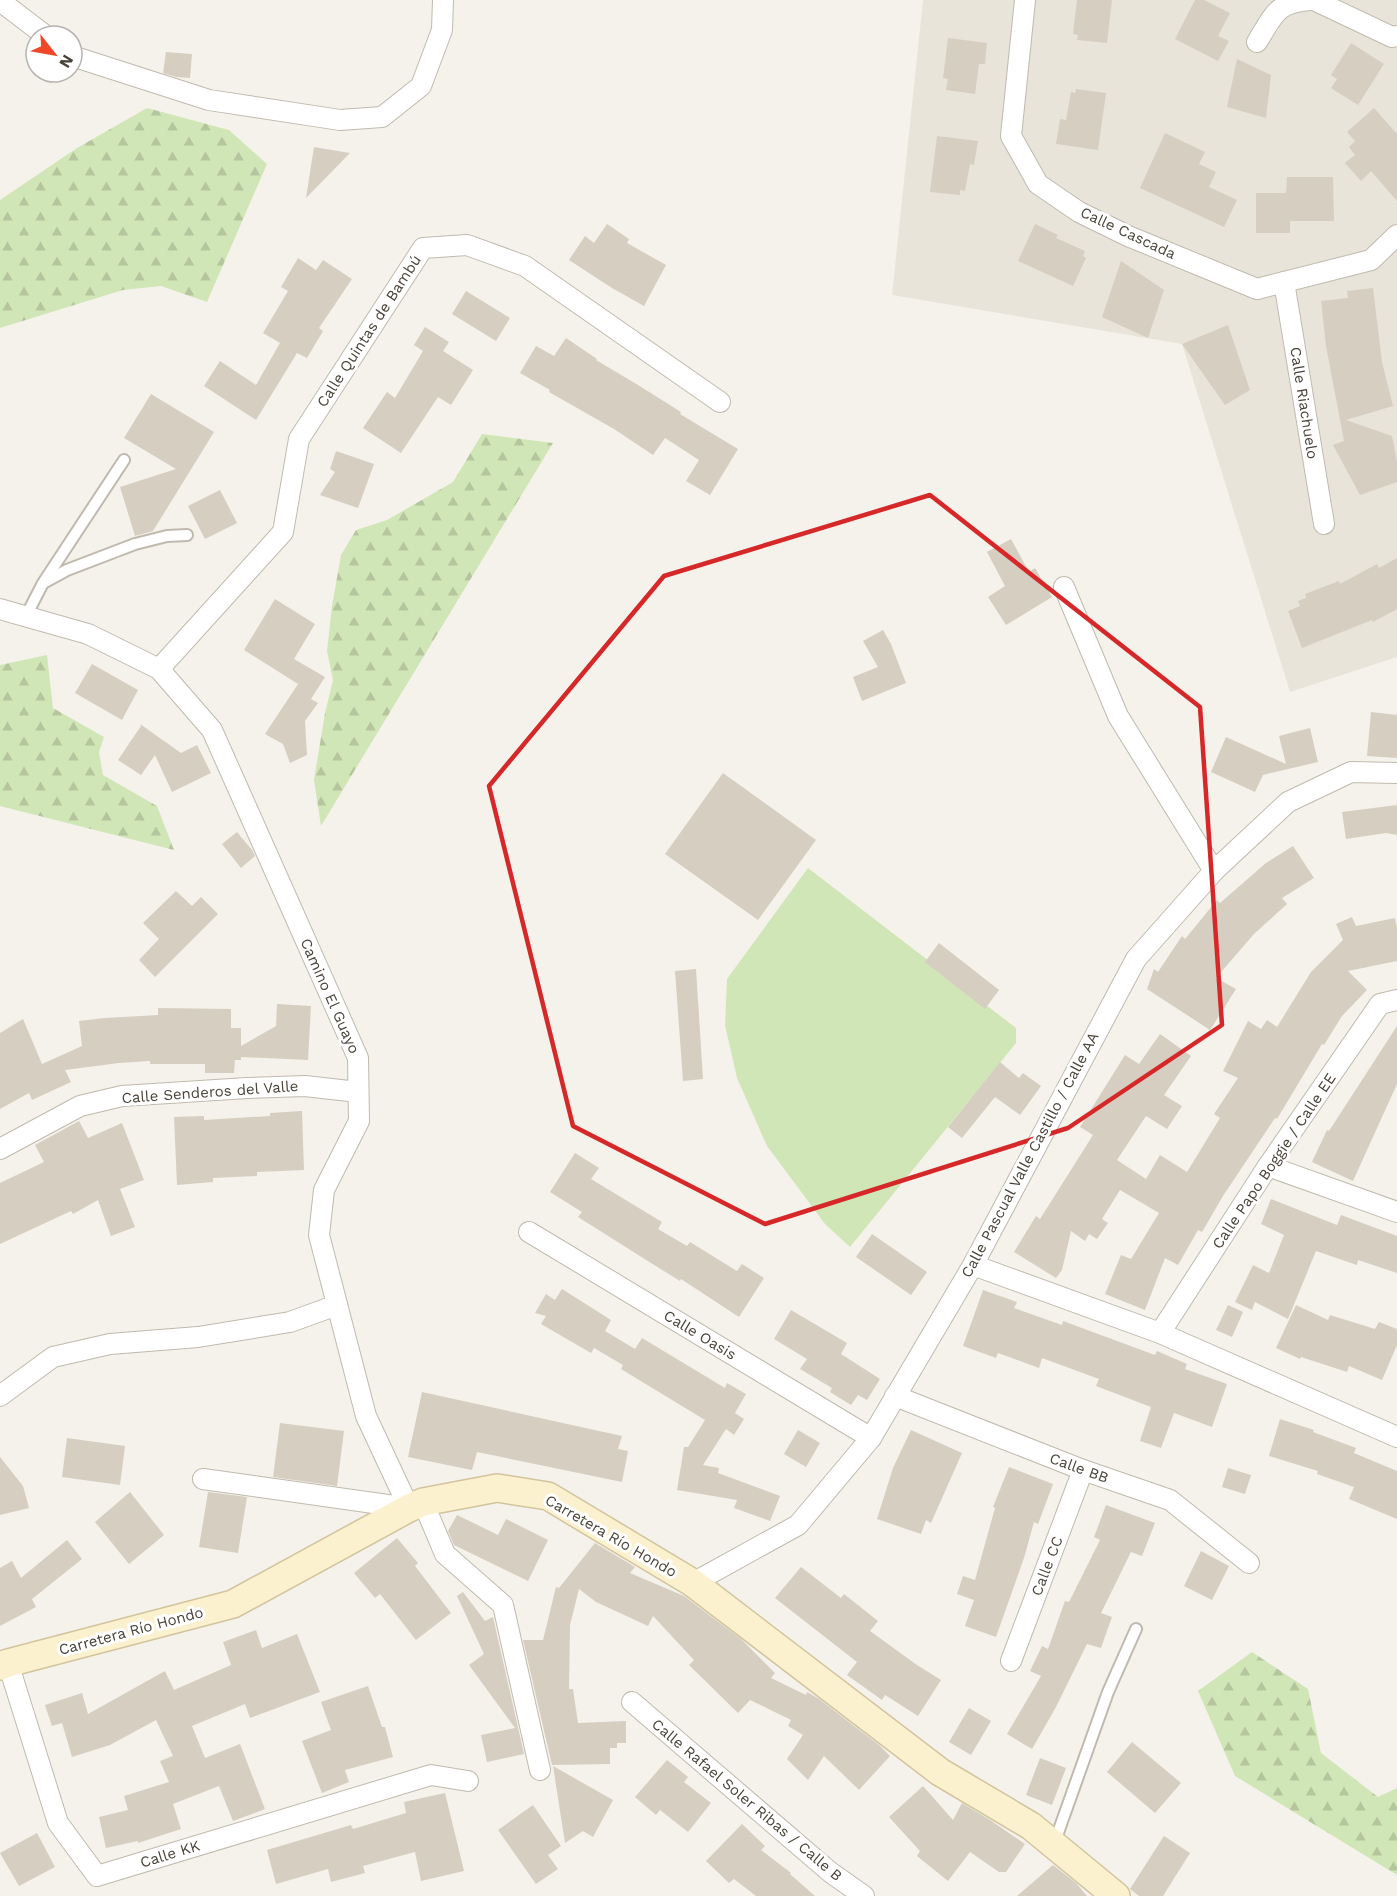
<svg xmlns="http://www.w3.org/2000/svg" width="1397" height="1896" font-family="'Work Sans',sans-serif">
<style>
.residential{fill:#e8e4da}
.forest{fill:url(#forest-firs)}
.garden{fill:#d1e6b7}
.building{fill:#d6cec1}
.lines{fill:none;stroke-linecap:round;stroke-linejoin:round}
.lane-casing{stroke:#c0baae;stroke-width:14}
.street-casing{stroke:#c0baae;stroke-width:22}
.secondary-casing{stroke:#d2c49d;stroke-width:30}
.lane{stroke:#fff;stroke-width:10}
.street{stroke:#fff;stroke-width:20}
.secondary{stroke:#fcf1ce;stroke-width:27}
.marked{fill:none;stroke:#d62828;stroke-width:4.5;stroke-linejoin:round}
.labels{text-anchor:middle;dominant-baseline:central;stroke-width:6;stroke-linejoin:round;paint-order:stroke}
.street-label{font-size:15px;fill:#494339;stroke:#fff}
</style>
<defs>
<pattern id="forest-firs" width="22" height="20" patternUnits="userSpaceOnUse" patternTransform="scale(1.5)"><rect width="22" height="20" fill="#d1e6b7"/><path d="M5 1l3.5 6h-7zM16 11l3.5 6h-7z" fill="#b5c69e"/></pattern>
</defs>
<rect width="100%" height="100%" fill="#f5f2eb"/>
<polygon class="residential" points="923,0 1397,0 1397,657 1290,692 1182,344 892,295"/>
<g class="forest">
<polygon points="147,108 229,130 267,164 207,302 161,286 123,290 0,328 0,200 77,148"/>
<polygon points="482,434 553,443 321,826 314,780 325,713 333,680 327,651 332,606 341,555 356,530 387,520 453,482"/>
<polygon points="47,655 53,708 104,737 99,752 103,775 157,806 174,850 0,806 0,665"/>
<polygon points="1252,1652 1308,1689 1321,1753 1378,1797 1397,1788 1397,1875 1235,1776 1198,1691"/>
</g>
<polygon class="garden" points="808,868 1016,1028 1016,1043 850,1247 825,1224 767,1146 737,1078 725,1025 727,979"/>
<g class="building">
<polygon points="1077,0 1112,0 1107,43 1077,40 1078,35 1073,34"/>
<polygon points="1195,0 1204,0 1230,13 1218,36 1229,41 1218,61 1175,39"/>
<polygon points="948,38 987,43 985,64 979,64 975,94 946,90 948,79 943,78"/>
<polygon points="1351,43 1384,64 1358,105 1331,88 1337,79 1331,75"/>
<polygon points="166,52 192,54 190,78 176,77 163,73"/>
<polygon points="1237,59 1271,75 1266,118 1227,107"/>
<polygon points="1076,89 1106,93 1098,150 1056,144 1060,119 1066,120 1071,92 1075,93"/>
<polygon points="1374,108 1397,134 1397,201 1371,171 1361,181 1345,163 1355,155 1349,147 1355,141 1347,132"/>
<polygon points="1165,133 1205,152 1199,164 1216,172 1209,187 1237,200 1224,227 1140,188"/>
<polygon points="937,136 978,141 974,165 970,164 965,191 960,190 960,195 930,192"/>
<polygon points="314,147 350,153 306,198"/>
<polygon points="1287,177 1333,177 1334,221 1290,221 1290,233 1256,233 1256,193 1286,193"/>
<polygon points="607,224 629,239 627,243 666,265 644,306 612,288 569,260 585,236 594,243"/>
<polygon points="1035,224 1058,235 1056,238 1085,251 1083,256 1086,258 1073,286 1018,261"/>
<polygon points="298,258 316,270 323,260 352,279 319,328 323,331 307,358 297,353 256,420 204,386 220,361 256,385 280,343 263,333 288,291 281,287"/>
<polygon points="1121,261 1164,290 1148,338 1102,317"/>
<polygon points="1373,288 1382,362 1393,406 1346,420 1392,436 1397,461 1397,482 1360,495 1333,445 1344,441 1326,346 1321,301 1348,298 1347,291"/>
<polygon points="466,291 510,318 496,341 452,314"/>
<polygon points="1228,325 1250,390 1225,405 1182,344"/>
<polygon points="425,327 449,342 443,351 473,370 451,405 438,397 401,453 363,428 387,392 395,398 423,351 414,345"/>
<polygon points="566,338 597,359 596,360 638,385 681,412 680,414 738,449 710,495 686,481 699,460 665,438 653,455 614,429 549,392 550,390 520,373 536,346 554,356"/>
<polygon points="151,394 214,432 153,531 135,536 120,487 176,469 124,438"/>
<polygon points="336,451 374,464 358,508 320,495 335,472 330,469"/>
<polygon points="220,490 237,523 205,539 188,506"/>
<polygon points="1011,539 1029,572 1035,568 1052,597 1006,625 988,597 1005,586 987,552"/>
<polygon points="1397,558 1397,609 1373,622 1372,620 1302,648 1288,611 1300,606 1298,601 1306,598 1305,594 1339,581 1340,584 1377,564 1379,568"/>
<polygon points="275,599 315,624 294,659 325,677 311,699 318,703 305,721 307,755 290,763 283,744 265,734 298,684 244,650"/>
<polygon points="883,630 891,644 906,683 862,701 853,677 878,667 863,641"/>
<polygon points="92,664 138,690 122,720 75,693"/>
<polygon points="1371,712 1397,715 1397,758 1367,756"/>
<polygon points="140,724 181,753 197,745 211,773 172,792 155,755 141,775 118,760 141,726"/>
<polygon points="1310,728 1318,762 1263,775 1255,792 1211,772 1226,737 1286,764 1279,736"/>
<polygon points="723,773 816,840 758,920 665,854"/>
<polygon points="1397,805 1397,835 1386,833 1346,839 1342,812"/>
<polygon points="237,832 252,850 255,856 241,868 222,844"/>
<polygon points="1293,846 1314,878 1282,898 1287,904 1254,934 1216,978 1236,989 1210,1030 1147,989 1154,969 1158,972 1182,936 1185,939 1217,900 1220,903 1266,863"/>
<polygon points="176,891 192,906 201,897 218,914 155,977 139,960 159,939 143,923"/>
<polygon points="1352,917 1356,926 1395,918 1397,928 1397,961 1348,971 1367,990 1342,1016 1324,1045 1322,1044 1277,1119 1275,1118 1223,1196 1202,1232 1198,1230 1178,1265 1165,1258 1145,1310 1105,1294 1121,1255 1131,1259 1159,1213 1120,1190 1102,1219 1108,1223 1097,1239 1089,1234 1085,1241 1071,1231 1062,1270 1056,1278 1014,1252 1036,1216 1040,1219 1093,1135 1080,1127 1125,1055 1139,1064 1160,1034 1191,1056 1164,1095 1182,1106 1167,1129 1146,1116 1117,1160 1146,1179 1160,1155 1187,1172 1220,1118 1214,1114 1238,1078 1223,1071 1248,1021 1261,1029 1267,1020 1277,1027 1311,972 1343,940 1336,924"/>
<polygon points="939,943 999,990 985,1009 925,962"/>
<polygon points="696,969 703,1079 683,1081 675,971"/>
<polygon points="277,1004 311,1006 308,1060 241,1057 241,1060 235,1060 234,1073 205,1073 205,1064 150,1064 150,1061 119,1063 65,1070 71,1082 32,1100 29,1093 0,1109 0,1033 23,1019 42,1064 82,1046 79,1021 105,1018 158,1015 158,1008 231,1009 231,1028 241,1028 241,1046 276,1026"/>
<polygon points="1397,1026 1397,1084 1353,1181 1312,1162 1327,1130 1329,1131"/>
<polygon points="1000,1062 1019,1078 1023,1073 1041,1086 1020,1115 995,1097 962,1138 948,1127"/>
<polygon points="302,1111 304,1170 257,1172 257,1176 213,1178 213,1182 177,1185 174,1117 204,1116 204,1120 270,1116 270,1113"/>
<polygon points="79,1121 88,1138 122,1123 144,1180 120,1189 135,1227 111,1236 98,1200 73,1214 71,1211 0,1244 0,1183 44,1162 35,1145"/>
<polygon points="575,1153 599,1168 591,1179 662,1222 658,1229 687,1246 690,1242 737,1271 742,1264 764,1278 739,1317 681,1279 680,1281 651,1263 578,1217 582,1212 550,1192"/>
<polygon points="1271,1199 1337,1225 1341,1215 1397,1236 1397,1273 1358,1260 1357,1265 1316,1251 1288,1319 1255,1302 1252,1310 1235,1302 1253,1265 1269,1273 1284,1235 1261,1224"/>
<polygon points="872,1234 927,1272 911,1295 856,1257"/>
<polygon points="562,1289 611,1320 605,1331 635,1349 642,1338 725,1388 727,1383 746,1394 735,1413 744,1419 734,1435 726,1429 703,1465 719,1468 718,1473 780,1496 770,1521 734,1508 737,1500 677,1490 684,1447 688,1447 705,1420 621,1369 623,1365 594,1348 591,1353 541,1324 546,1316 535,1313 546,1294 555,1300"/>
<polygon points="983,1290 1017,1302 1014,1308 1062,1325 1063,1321 1155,1355 1157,1351 1187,1364 1185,1369 1227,1384 1212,1427 1174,1413 1161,1448 1140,1441 1151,1407 1096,1386 1099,1379 1042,1358 1039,1368 998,1353 996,1358 963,1346"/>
<polygon points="1228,1305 1243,1312 1232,1337 1216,1330"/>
<polygon points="1296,1305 1328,1320 1330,1315 1375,1329 1379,1322 1397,1329 1397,1345 1382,1380 1349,1366 1347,1372 1301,1357 1300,1359 1276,1348"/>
<polygon points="791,1310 847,1343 841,1354 880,1379 867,1400 858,1395 851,1405 830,1392 832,1388 800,1369 807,1359 774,1339"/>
<polygon points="422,1392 622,1436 618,1449 628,1451 622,1482 477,1452 472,1470 408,1457"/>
<polygon points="1280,1419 1314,1430 1313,1432 1356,1448 1354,1453 1397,1471 1397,1519 1349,1499 1354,1487 1317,1474 1318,1471 1269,1456"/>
<polygon points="280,1423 344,1431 337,1486 273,1477"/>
<polygon points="798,1430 820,1443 806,1467 784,1454"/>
<polygon points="911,1430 962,1453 931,1523 926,1520 921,1534 877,1519 893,1468"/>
<polygon points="67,1438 125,1446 120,1485 62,1477"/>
<polygon points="0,1457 23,1486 29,1508 0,1515"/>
<polygon points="1009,1467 1053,1484 1038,1524 1034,1522 1024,1558 996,1637 965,1626 974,1600 957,1594 963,1576 975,1580 995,1508 993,1507"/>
<polygon points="1228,1468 1251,1475 1245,1494 1222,1487"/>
<polygon points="130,1492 164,1535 129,1564 95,1522"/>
<polygon points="208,1492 247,1497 238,1553 199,1547"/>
<polygon points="1106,1505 1155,1523 1142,1556 1131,1552 1101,1613 1112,1617 1101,1648 1087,1644 1056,1707 1032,1749 1007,1734 1041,1676 1030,1671 1042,1646 1048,1649 1065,1601 1069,1602 1100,1540 1094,1537"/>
<polygon points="457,1515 498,1535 506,1519 548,1540 528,1581 454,1545 448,1531"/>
<polygon points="397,1538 418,1563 415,1566 451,1613 416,1640 380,1594 375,1598 354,1573"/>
<polygon points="67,1540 82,1559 32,1599 36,1607 0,1626 0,1568 12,1561 21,1578"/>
<polygon points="595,1543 635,1567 630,1573 684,1596 741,1639 775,1673 771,1678 806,1695 807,1692 819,1699 879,1745 890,1756 859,1790 824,1756 808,1780 787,1759 803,1735 788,1726 791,1720 750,1700 738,1713 689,1665 694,1660 653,1616 648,1626 596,1602 579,1589 570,1625 569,1689 573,1689 578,1723 626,1721 626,1743 617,1743 617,1748 610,1748 610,1764 552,1765 523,1640 543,1640 556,1587 559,1588"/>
<polygon points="1201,1551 1229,1566 1212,1600 1184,1586"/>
<polygon points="801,1567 841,1598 844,1594 878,1621 870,1631 917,1665 941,1680 918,1716 885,1695 882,1700 847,1675 857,1662 775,1598"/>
<polygon points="463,1592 485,1621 493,1617 524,1754 487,1762 481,1735 515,1728 469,1665 484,1654 457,1596"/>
<polygon points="256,1630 262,1648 297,1634 320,1692 250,1718 245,1704 192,1726 205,1758 240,1744 265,1809 233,1821 219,1786 173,1804 181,1829 138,1843 138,1841 106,1848 99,1817 128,1810 124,1796 169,1782 160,1761 173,1756 156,1720 110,1745 72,1757 62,1723 52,1726 45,1705 82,1693 88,1714 165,1671 174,1690 231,1665 223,1642"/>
<polygon points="368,1686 382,1727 385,1727 393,1757 345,1770 349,1782 322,1793 302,1741 331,1730 321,1702"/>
<polygon points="969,1708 991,1721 971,1755 949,1742"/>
<polygon points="1132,1742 1181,1783 1155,1813 1107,1772"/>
<polygon points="1040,1758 1066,1768 1052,1805 1026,1795"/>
<polygon points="667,1760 688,1777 684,1782 711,1803 688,1832 660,1810 656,1815 635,1797"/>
<polygon points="553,1766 613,1800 593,1837 583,1831 565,1843"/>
<polygon points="923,1786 953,1820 962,1803 990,1820 1025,1844 1006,1872 999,1872 970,1852 948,1881 917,1856 920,1851 889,1817"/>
<polygon points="445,1793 464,1871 421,1881 415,1852 363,1866 365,1873 331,1882 328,1869 276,1884 267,1850 351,1825 353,1829 406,1813 404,1802"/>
<polygon points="533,1805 561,1846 548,1855 558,1869 536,1884 498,1830"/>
<polygon points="742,1824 765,1846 761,1850 791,1873 790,1874 815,1896 756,1896 734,1879 729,1883 706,1861"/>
<polygon points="37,1833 55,1867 19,1886 0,1853"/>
<polygon points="1164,1836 1190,1853 1163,1896 1139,1896 1130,1889"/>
<polygon points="1053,1865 1076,1883 1087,1896 1017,1896"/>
</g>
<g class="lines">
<g class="lane-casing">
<g id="lane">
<polyline points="45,580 124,460"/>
<polyline points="26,616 43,583 67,570 135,544 167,536 187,535"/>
<polyline points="1054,1844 1108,1692 1136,1629"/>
</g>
</g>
<g class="street-casing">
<g id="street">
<polyline points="1025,0 1011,136 1038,184 1079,212 1128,236 1257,289 1371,260 1397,235"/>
<polyline points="1314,0 1392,37 1397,36"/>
<polyline points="0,1 46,36"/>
<path d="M1257,42C1274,15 1276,2 1311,0"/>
<polyline points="72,56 209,100 340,120 382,117 421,86 442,30 443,0"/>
<polyline points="1284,282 1324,524"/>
<polyline points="1064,587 1118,716 1214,871"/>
<polyline points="0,609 88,634 159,669 212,730 358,1058 359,1121 324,1190 319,1235 366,1416 409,1508"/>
<polyline points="159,669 283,532 299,439 423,248 467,245 525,266 720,402"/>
<polyline points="0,1149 80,1106 122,1096 247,1088 305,1086 358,1092"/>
<polyline points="1268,1166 1397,1212"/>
<polyline points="529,1232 871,1438"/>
<polyline points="973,1265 1160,1333 1397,1437"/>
<polyline points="1160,1333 1268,1166 1380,1004 1397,1000"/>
<polyline points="0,1396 53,1357 110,1344 198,1337 290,1322 337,1305"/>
<polyline points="895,1396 1083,1470 1170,1500 1249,1563"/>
<polyline points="203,1479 409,1508"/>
<polyline points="423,1502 445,1554 503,1605 540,1770"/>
<polyline points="693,1583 798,1525 871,1438 973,1265 1136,959 1214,871 1288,802 1351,772 1397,773"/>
<polyline points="1011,1661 1083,1470"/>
<polyline points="8,1663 58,1823 97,1876 431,1775 468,1781"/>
<polyline points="632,1702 830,1872 864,1896"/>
</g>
</g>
<g class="secondary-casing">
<polyline id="secondary" points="0,1666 8,1663 233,1604 409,1508 423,1502 497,1488 548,1496 693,1583 940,1772 1031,1826 1116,1896"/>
</g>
<use href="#lane" class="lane"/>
<use href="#street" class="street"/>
<use href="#secondary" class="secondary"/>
</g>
<path class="marked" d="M930,495L1200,707L1222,1025L1068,1128L765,1224L573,1126L489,786L664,576Z"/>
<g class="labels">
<g class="street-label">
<text transform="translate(1128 233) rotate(25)">Calle Cascada</text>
<text transform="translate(369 331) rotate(-57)">Calle Quintas de Bambú</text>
<text transform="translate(1304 403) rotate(81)">Calle Riachuelo</text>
<text transform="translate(330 996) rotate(66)">Camino El Guayo</text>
<text transform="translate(210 1092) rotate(-4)">Calle Senderos del Valle</text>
<text transform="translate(1030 1155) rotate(-62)">Calle Pascual Valle Castillo / Calle AA</text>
<text transform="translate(1274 1161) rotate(-56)">Calle Papo Boggie / Calle EE</text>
<text transform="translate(700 1335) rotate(31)">Calle Oasis</text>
<text transform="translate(1079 1468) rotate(20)">Calle BB</text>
<text transform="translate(611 1536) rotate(30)">Carretera Río Hondo</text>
<text transform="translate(1047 1566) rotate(-69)">Calle CC</text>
<text transform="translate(131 1631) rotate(-15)">Carretera Río Hondo</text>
<text transform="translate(747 1800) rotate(40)">Calle Rafael Soler Ribas / Calle B</text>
<text transform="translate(170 1854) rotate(-17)">Calle KK</text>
</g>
</g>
<g transform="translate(54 54) rotate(121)"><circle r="28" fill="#ffffff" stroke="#b6b4b0" stroke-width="1.5"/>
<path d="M0-4.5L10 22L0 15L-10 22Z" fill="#ee4829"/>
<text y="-9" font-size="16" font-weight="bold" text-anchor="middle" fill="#494339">N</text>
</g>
</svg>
